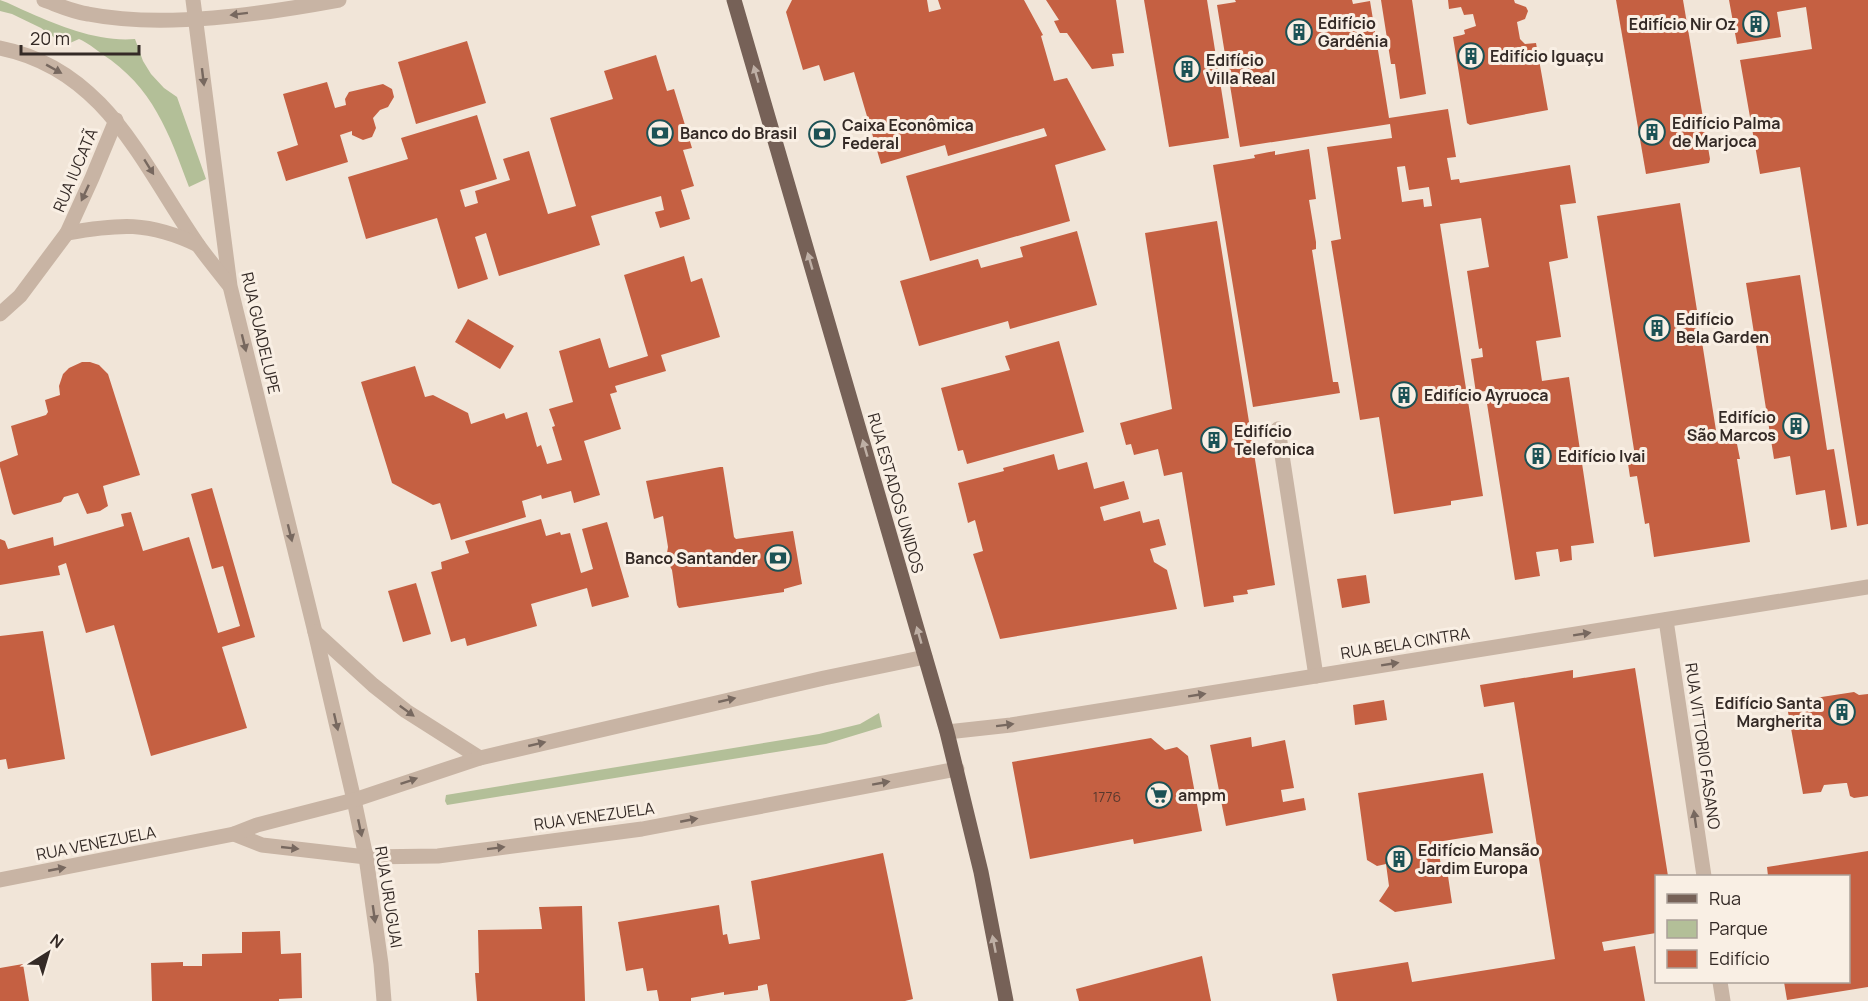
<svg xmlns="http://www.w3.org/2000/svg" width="1868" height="1001" font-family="Manrope,sans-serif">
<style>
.green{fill:#b3bf98}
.building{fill:#c56042;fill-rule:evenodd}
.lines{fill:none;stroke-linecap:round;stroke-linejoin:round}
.minor{stroke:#c8b4a4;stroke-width:15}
.major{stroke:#766157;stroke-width:15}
.oneway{fill:#77685f}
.oneway2{fill:#beafa5}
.labels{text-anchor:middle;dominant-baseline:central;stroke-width:6;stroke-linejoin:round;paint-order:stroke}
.number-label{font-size:14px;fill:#58382d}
.poi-label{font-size:16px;font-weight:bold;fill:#342a26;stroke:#f9efe4;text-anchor:start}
.street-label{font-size:16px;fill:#342a26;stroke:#f9efe4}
</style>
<rect width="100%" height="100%" fill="#f1e5d8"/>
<g class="green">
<path d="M0,0C10,3 20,9 30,13C62,27 99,42 135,39L143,61L151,74L164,88L177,97L206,179L189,187C169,133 153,87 102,54C94,48 88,43 79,39L70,43H62L41,28L12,14L0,11Z"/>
<polygon points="879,713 882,727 826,744 447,805 445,801 446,795 819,734 860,724"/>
</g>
<g class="building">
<polygon points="792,0 927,0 929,12 941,9 938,0 1024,0 1043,35 1041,36 1054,81 1067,78 1106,150 1055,165 1070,221 930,261 906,176 1047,136 1044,128 948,156 945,145 881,164 854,72 824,81 819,65 803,70 786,12"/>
<polygon points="1046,0 1116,0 1124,53 1112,54 1114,66 1092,69 1067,33 1060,33 1054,21 1059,20"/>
<polygon points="1144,0 1207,0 1229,138 1169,147"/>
<path d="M1235,0H1352L1353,4L1370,1L1389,118L1448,109L1456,157L1447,158L1451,180L1459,179L1460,183L1570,165L1576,203L1560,205L1568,258L1549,262L1561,337L1536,341L1542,381L1569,377L1594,543L1571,546L1572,560L1560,562L1558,549L1536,552L1540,576L1515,580L1485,391L1476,393L1471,359L1483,357L1482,348L1479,349L1467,271L1489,267L1481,218L1440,224L1483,496L1451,501V505L1394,514L1379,417L1360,420L1331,241L1341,239L1327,147L1392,138L1390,124L1240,147L1217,5L1236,2ZM1405,166L1409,190L1429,187L1432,206L1424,207L1423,199L1402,202L1397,167Z"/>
<polygon points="1381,0 1412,0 1426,94 1400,99 1395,64 1391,64"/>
<polygon points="1448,0 1514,0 1515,3 1526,7 1528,11 1525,19 1517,22 1520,39 1525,44 1536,43 1548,110 1470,125 1467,123 1453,37 1462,35 1465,34 1464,30 1476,26 1473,14 1464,15 1461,7 1449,9"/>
<polygon points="1616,0 1683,0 1710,159 1709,163 1646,174"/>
<polygon points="1729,0 1868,0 1868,524 1857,526 1800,167 1760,174 1740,60 1812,49 1806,7 1777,12 1781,37 1737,44"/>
<polygon points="467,41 486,103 416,124 398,62"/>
<polygon points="656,55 667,91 674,89 692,148 683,150 694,186 681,190 690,219 660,228 655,212 664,210 661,196 591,216 600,245 499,276 486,233 475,237 488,279 458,289 437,218 366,239 348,177 408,159 401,138 477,115 497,179 460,190 465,207 478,203 475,191 510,180 503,159 529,151 548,214 576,206 550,118 613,99 604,71"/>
<polygon points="327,82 335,108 346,105 345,99 349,92 383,84 392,89 394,97 388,107 380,110 373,118 376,128 372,137 363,140 352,135 352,131 340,135 348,162 286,181 277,152 298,145 283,94"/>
<polygon points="1309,149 1316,199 1309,200 1316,242 1316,249 1312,250 1333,382 1338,382 1340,393 1253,407 1213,165 1255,158 1254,155 1275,151 1275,155"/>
<polygon points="1680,203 1718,443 1736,439 1740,459 1737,459 1750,542 1654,557 1649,523 1645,524 1637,476 1630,477 1627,457 1635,456 1597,216"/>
<polygon points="1217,221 1275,585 1247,590 1248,594 1233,596 1234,602 1204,607 1182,472 1164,476 1158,449 1134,455 1131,444 1126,445 1120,423 1172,409 1145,233"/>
<polygon points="1077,231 1097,305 1010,329 1008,321 919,346 900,281 978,259 981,268 1023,257 1020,247"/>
<polygon points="684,256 691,282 702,278 720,337 661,355 666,371 615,386 617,392 610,394 621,429 584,441 600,495 574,503 571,491 542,499 541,495 522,501 526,517 451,540 440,503 433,505 392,483 361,382 415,366 425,397 433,395 468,413 471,424 504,413 506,419 527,412 537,447 541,445 547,464 562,460 552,427 555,426 549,409 573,402 559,351 600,338 609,368 648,356 624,275"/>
<polygon points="1800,275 1827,450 1834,449 1847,527 1831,530 1825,490 1796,495 1790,456 1774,459 1746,283"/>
<polygon points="468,319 514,346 500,369 455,342"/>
<polygon points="1059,341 1084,432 967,464 963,450 958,451 941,388 1010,370 1005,356"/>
<polygon points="82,362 90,362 99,365 108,374 140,475 103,486 108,506 100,511 87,514 78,493 64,497 61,502 14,515 12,513 0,467 0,462 18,455 11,426 46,415 48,412 45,400 60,395 59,386 63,374 69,368"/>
<polygon points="1054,454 1058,470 1087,462 1094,489 1124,481 1129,499 1100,507 1104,521 1140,511 1143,523 1159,519 1166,545 1150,549 1154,562 1167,570 1177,609 1000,639 973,554 983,551 975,520 968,523 958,483 1004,471 1003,468"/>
<polygon points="720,467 723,467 734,537 736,539 793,531 802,584 784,589 784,592 679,608 677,605 672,570 666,559 668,547 663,516 654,519 646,481"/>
<polygon points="212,488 255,637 222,647 247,728 151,756 114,625 86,633 66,563 58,566 60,575 0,585 0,539 5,541 8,549 53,537 54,546 124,526 121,514 131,512 143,551 189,537 218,633 240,626 223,566 212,569 191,494"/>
<polygon points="541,519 546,536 560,532 561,535 570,533 581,573 593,569 582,529 607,522 629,597 592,607 587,588 531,604 537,626 467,646 465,638 451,642 431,572 442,569 441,562 469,553 465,541"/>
<polygon points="1366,575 1370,603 1342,608 1337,579"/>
<polygon points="416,583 431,634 403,642 388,591"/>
<polygon points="43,631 65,759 8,769 6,759 0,760 0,636"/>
<polygon points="1635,668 1668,876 1656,876 1656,933 1602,942 1604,951 1635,946 1645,1001 1337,1001 1332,974 1408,962 1412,982 1555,959 1514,702 1484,707 1480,685 1573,670 1573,678"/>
<polygon points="1854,692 1859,695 1868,694 1868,796 1854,798 1850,796 1847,783 1845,783 1824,785 1821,792 1803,794 1788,712 1789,708 1815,702 1815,698"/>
<polygon points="1384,700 1387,720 1355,725 1353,705"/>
<polygon points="1251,737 1252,747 1285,740 1294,788 1281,790 1283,802 1304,798 1306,810 1226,826 1210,745"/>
<polygon points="1151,738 1165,750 1177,747 1188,756 1202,831 1134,844 1133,839 1030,859 1012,762"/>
<polygon points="1483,773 1493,833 1437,842 1443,877 1448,876 1452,903 1395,912 1379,901 1389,886 1386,864 1377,866 1367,860 1358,793"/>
<polygon points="1868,851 1868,987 1787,1000 1784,982 1848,982 1848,876 1768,876 1767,867"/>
<polygon points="883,853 913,999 905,1001 770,1001 767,984 758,986 758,990 724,995 724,992 691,998 691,1001 659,1001 657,990 647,991 643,968 626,971 618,922 719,905 723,935 727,934 729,944 760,939 751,881"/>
<polygon points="582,906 585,1001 477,1001 475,973 479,973 478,930 542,929 539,907"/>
<polygon points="280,931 281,954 301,953 302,998 279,999 279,1001 152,1001 151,963 183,962 183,966 202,966 202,954 242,953 242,932"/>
<polygon points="1202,956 1211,1001 1079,1001 1076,989"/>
<polygon points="23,964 29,1001 0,1001 0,968"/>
</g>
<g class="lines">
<g class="minor">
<path d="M44,0C58,5 73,12 88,14C164,29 263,14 339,0"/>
<polyline points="193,0 230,286 315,632 354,800 366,857 381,964 384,1001"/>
<path d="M0,48C106,69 143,166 198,245C208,259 219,272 229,285"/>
<path d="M67,233C119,224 148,221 198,245"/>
<polyline points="0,314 20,296 67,233 92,178 116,120"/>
<polyline points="1278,429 1316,676"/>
<polyline points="1666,620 1704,876"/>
<polyline points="315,632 373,685 406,711 480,758"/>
<polyline points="947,732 1011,725 1868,587"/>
<polyline points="234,834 262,845 366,857 438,856 642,829 957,769"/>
<polyline points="0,880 234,834 257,825 354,800 480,758 824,678 925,657"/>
<polyline points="1720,982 1723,1001"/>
</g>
<polyline class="major" points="734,0 947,732 981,872 1006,1001"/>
</g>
<defs><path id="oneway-solid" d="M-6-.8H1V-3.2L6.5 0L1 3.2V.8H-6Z" transform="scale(1.5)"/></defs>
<g class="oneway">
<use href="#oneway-solid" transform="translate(239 14) rotate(173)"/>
<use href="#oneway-solid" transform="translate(54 69) rotate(29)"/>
<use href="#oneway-solid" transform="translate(203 77) rotate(83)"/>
<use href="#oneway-solid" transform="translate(149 167) rotate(58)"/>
<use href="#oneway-solid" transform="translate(85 193) rotate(115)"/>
<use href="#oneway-solid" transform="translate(244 343) rotate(76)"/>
<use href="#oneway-solid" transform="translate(290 533) rotate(76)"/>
<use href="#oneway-solid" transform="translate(1582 634) rotate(-9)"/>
<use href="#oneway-solid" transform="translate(1390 664) rotate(-9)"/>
<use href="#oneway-solid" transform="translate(1197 695) rotate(-9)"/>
<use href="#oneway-solid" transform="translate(727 700) rotate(-13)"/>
<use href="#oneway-solid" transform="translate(407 711) rotate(36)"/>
<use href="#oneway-solid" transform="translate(336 722) rotate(77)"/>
<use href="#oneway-solid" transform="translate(1005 725) rotate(-7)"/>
<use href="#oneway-solid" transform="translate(537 744) rotate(-13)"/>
<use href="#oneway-solid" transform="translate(409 781) rotate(-19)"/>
<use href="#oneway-solid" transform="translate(881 783) rotate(-10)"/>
<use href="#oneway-solid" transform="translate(1695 819) rotate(-98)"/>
<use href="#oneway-solid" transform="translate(689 820) rotate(-11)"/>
<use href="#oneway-solid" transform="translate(360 828) rotate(78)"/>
<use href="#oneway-solid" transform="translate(290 848) rotate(6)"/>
<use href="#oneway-solid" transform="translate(496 848) rotate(-7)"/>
<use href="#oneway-solid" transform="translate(57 869) rotate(-11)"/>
<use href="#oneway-solid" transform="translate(374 914) rotate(82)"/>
</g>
<g class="oneway2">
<use href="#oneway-solid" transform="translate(756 74) rotate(-106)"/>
<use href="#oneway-solid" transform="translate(810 261) rotate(-106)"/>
<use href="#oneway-solid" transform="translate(865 448) rotate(-106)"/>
<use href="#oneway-solid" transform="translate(919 635) rotate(-106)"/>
<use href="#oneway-solid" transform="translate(994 944) rotate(-101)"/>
</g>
<defs>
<g id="building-ring" transform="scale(1.35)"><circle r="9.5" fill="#f9efe4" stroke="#1c5255" stroke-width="1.5"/><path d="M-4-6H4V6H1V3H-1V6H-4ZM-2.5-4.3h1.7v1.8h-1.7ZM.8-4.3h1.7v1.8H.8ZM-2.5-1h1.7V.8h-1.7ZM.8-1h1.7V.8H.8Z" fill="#1c5255"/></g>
<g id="bank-ring" transform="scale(1.35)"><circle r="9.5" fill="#f9efe4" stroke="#1c5255" stroke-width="1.5"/><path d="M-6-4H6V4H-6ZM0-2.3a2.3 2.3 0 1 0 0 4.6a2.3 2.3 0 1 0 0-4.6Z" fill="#1c5255"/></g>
<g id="supermarket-ring" transform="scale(1.35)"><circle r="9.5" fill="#f9efe4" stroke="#1c5255" stroke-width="1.5"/><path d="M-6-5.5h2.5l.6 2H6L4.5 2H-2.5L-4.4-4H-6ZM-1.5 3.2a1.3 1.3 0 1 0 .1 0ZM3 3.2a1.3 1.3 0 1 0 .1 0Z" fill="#1c5255"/></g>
</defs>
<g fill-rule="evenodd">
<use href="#building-ring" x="1756" y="24"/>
<use href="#building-ring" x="1299" y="32"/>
<use href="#building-ring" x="1471" y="56"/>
<use href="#building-ring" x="1187" y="69"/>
<use href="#building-ring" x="1652" y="132"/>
<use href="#bank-ring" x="660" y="133"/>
<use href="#bank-ring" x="822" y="134"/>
<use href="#building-ring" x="1657" y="328"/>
<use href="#building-ring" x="1404" y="395"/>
<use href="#building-ring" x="1796" y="426"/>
<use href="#building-ring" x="1214" y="440"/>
<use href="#building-ring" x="1538" y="456"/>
<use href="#bank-ring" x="778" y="558"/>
<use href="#building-ring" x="1842" y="712"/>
<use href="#supermarket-ring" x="1159" y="795"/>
<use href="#building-ring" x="1399" y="859"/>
</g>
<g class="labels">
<g class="number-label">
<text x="1107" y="796">1776</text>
</g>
<g class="poi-label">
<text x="1318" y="23">Edifício<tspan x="1318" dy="18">Gardênia</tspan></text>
<text x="1736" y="24" text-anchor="end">Edifício Nir Oz</text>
<text x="1490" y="56">Edifício Iguaçu</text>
<text x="1206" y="60">Edifício<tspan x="1206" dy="18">Villa Real</tspan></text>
<text x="1672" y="123">Edifício Palma<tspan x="1672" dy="18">de Marjoca</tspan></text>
<text x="842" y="125">Caixa Econômica<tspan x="842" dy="18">Federal</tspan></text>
<text x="680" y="133">Banco do Brasil</text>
<text x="1676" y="319">Edifício<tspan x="1676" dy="18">Bela Garden</tspan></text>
<text x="1424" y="395">Edifício Ayruoca</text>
<text x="1776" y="417" text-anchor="end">Edifício<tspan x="1776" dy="18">São Marcos</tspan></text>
<text x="1234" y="431">Edifício<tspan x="1234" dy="18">Telefonica</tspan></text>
<text x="1558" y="456">Edifício Ivai</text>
<text x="758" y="558" text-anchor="end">Banco Santander</text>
<text x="1822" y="703" text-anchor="end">Edifício Santa<tspan x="1822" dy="18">Margherita</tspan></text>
<text x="1178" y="795">ampm</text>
<text x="1418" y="850">Edifício Mansão<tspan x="1418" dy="18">Jardim Europa</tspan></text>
</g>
<g class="street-label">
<text transform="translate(75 170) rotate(-67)">RUA IUCATÃ</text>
<text transform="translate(261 333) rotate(77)">RUA GUADELUPE</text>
<text transform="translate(896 493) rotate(74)">RUA ESTADOS UNIDOS</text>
<text transform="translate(1405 643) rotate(-9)">RUA BELA CINTRA</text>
<text transform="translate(1703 746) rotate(82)">RUA VITTORIO FASANO</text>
<text transform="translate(594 816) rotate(-8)">RUA VENEZUELA</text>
<text transform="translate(96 843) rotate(-11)">RUA VENEZUELA</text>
<text transform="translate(389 897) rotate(81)">RUA URUGUAI</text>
</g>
</g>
<rect x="1655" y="875" width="195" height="108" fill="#f9efe4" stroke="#aaa098" stroke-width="1.5"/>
<rect x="1667" y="894" width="30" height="9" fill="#766157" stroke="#aaa098" stroke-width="1.5"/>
<text x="1709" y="905" font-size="18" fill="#342a26">Rua</text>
<rect x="1667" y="920" width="30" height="18" fill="#b3bf98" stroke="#aaa098" stroke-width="1.5"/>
<text x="1709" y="935" font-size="18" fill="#342a26">Parque</text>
<rect x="1667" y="950" width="30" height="18" fill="#c56042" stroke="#aaa098" stroke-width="1.5"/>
<text x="1709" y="965" font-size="18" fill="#342a26">Edifício</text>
<g transform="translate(48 953) rotate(37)" stroke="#f9efe4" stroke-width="4.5" paint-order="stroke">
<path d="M0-4.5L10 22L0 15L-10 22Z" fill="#342a26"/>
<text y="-9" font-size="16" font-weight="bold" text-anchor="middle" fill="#342a26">N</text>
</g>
<path d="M21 45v9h118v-9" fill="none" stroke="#342a26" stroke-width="3"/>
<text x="30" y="45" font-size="18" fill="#342a26" stroke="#f9efe4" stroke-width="4.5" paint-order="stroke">20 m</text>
</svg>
